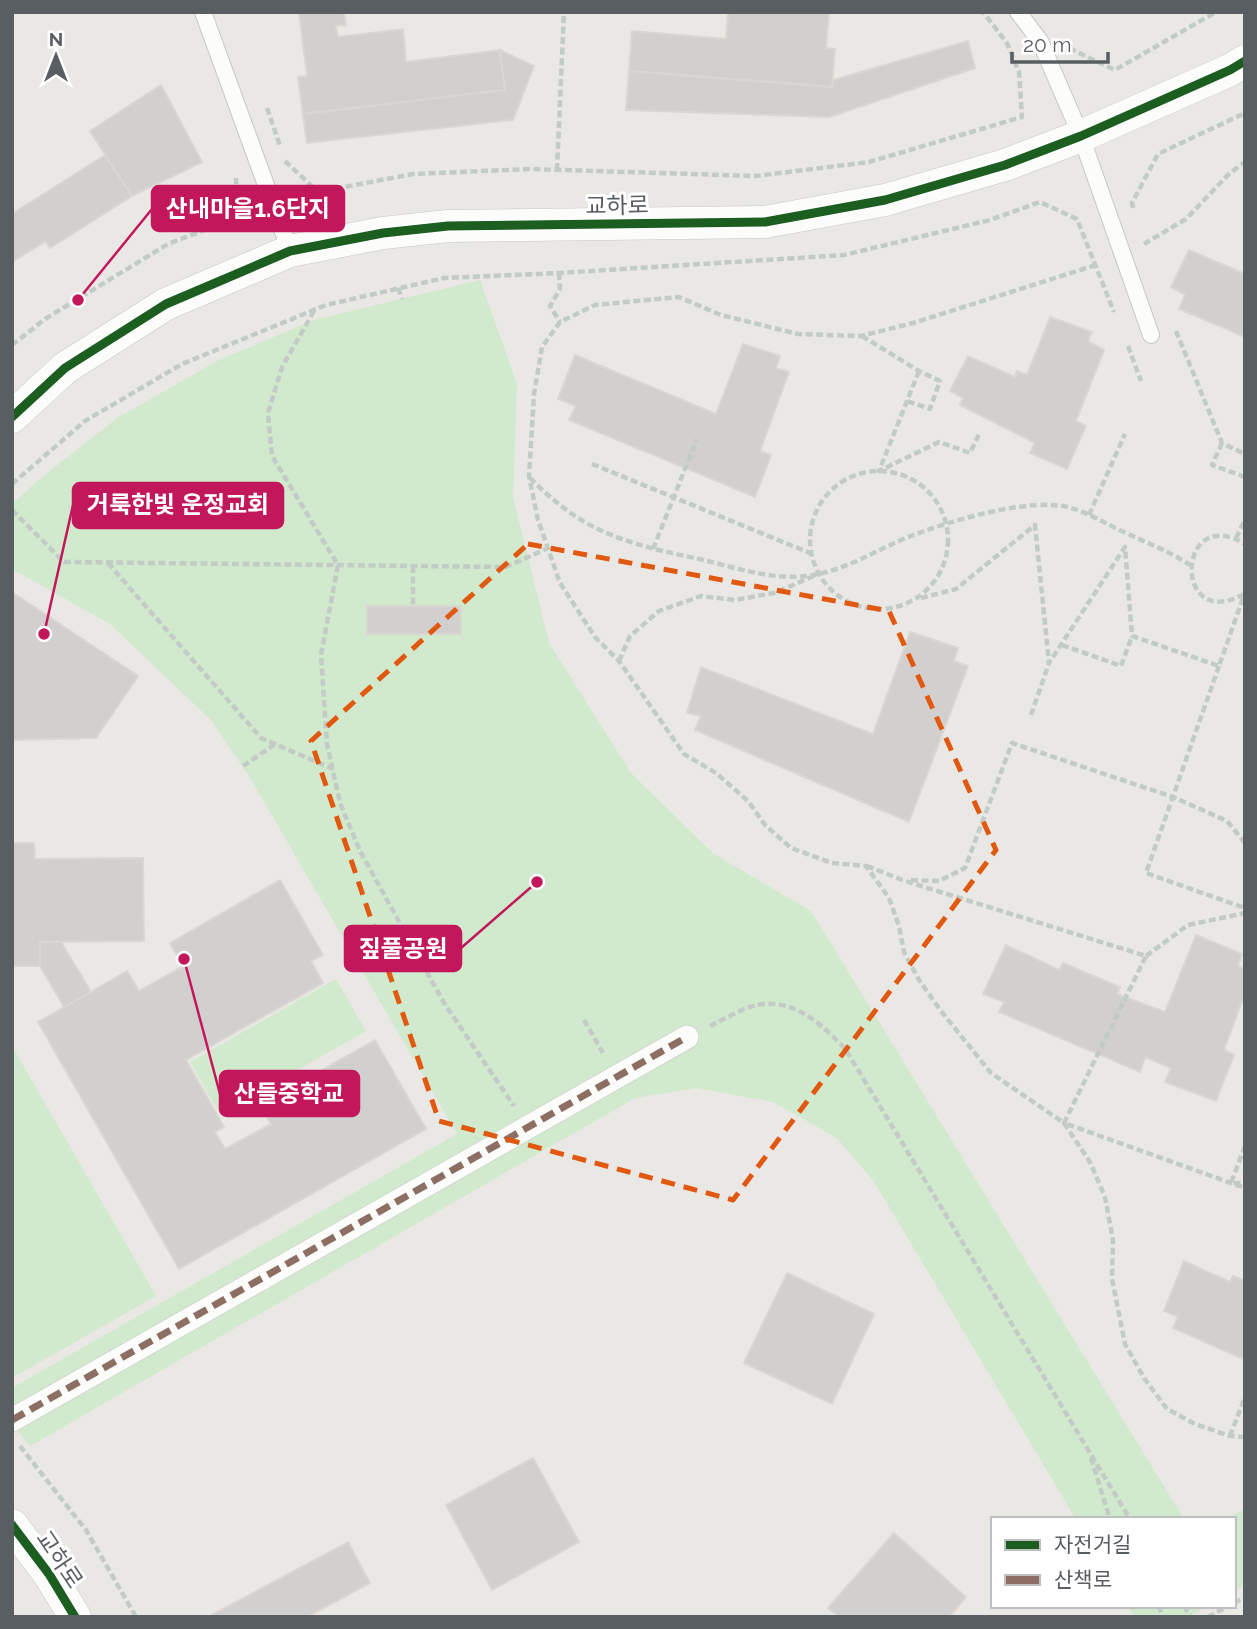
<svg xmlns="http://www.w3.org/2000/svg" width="1257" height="1629" font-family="Raleway,'Noto Sans KR',sans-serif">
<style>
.green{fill:#d1e9cc}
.building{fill:#d2d0ce;stroke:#dad7d3;stroke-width:2}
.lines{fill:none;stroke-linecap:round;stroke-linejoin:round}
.service-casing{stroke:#c6c7c6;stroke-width:18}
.pedestrian-casing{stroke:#c6c7c6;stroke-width:24}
.minor-casing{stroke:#c6c7c6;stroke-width:33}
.path{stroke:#c3cbc6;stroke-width:4.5;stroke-dasharray:7 3.5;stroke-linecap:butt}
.service{stroke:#fcfcfb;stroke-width:16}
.pedestrian{stroke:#fcfcfb;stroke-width:23}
.minor{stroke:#fcfcfb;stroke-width:32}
.quiet{stroke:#8d6e63;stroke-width:7;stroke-dasharray:14 7;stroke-linecap:butt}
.cycleway-casing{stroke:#fff;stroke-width:13}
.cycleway{stroke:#1b5e20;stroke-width:9}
.marked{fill:none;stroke:#e15910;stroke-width:5;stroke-dasharray:14 9;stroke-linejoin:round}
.labels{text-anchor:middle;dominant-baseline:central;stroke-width:6;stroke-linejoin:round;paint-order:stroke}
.street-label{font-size:23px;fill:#595e63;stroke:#fff}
.leader{fill:none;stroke:#c2185b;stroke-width:2.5}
.callout-dot{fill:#c2185b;stroke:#fff;stroke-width:2.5}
.callout{fill:#c2185b;stroke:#c2185b;stroke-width:2.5}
.callout-label{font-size:24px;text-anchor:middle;font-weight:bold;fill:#fff}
</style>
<rect width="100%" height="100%" fill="#eae8e4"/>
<g class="green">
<polygon points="480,280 517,384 513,498 549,643 631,773 714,854 811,911 1184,1519 1076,1519 873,1180 837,1138 773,1102 697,1088 635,1098 30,1446 12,1424 12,1388 457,1134 249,776 211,720 110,624 12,569 12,504 36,482 117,418 217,361 314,320"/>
<polygon points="336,979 366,1031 220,1114 190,1062"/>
<polygon points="12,1046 156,1296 12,1378"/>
<polygon points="1245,1509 1245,1585 1234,1591 1234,1519 1225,1519"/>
<polygon points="1128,1606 1207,1606 1188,1617 1134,1617"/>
</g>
<g class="building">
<polygon points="299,12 344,12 346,25 336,26 338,37 403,29 406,62 500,50 505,90 303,114 298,77 307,76"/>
<polygon points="728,12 829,12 826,48 835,49 832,87 629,71 632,31 726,39"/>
<polygon points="968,41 975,68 829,117 626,110 629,71 832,87 833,80"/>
<polygon points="500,50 534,66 513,120 307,143 303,114 505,90"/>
<polygon points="161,85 202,162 132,196 90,131"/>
<polygon points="105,155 132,196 50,248 46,241 12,262 12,214"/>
<polygon points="1189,250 1245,274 1245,337 1179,309 1185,295 1171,287"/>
<polygon points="1050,317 1092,332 1088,341 1104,350 1076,421 1086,426 1067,469 1030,453 1035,443 960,405 963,398 950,391 968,356 1015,377 1017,371 1027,375"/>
<polygon points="743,344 780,356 776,368 789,372 760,451 771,455 755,497 569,420 576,406 558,399 575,355 716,414"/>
<polygon points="12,592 138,676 96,738 12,740"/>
<rect x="367" y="606" width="94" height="28"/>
<polygon points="910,632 958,648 954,661 968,666 909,822 695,730 701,716 687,713 701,667 873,734"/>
<polygon points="12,843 34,843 35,859 143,858 144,941 40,942 40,966 12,966"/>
<polygon points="280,880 323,955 311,961 323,983 186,1060 224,1127 215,1132 225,1149 271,1124 260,1105 375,1040 426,1129 179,1269 38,1022 127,971 139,991 183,966 170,943"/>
<polygon points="1196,935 1242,954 1238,966 1245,969 1245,993 1224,1050 1234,1055 1216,1101 1165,1082 1171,1068 1145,1057 1140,1072 999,1012 1004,1002 983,994 1006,945 1059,970 1063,963 1120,987 1117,994 1165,1012"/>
<polygon points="40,942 61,942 91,992 64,1007 40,966"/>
<polygon points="1184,1261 1230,1282 1233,1276 1245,1281 1245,1360 1173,1328 1178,1317 1164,1311"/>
<polygon points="787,1273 874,1314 832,1404 744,1363"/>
<polygon points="533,1458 579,1542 492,1590 446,1505"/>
<polygon points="894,1533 966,1597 949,1617 839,1617 828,1608"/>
<polygon points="348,1542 370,1583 307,1617 208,1617"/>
</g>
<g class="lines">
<g class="service-casing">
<g id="service">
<polyline points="203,12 290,251"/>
<polyline points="1018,12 1040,41 1081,136 1151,335"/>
</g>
</g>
<g class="pedestrian-casing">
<polyline id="pedestrian" points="12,1420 687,1037"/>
</g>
<g class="minor-casing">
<g id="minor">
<polyline points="12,417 65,368 166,304 290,251 383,233 448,226 765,222 885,200 1005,165 1081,136 1230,70 1245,61"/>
<polyline points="12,1525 49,1574 75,1617"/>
</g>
</g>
<g class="path">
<polyline points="1070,47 1073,50 1115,70 1216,12"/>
<polyline points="267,108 280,146"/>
<polyline points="285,161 318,192 413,174 530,169 756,176 869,162 1022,117 1019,72 1007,43 983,12"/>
<polyline points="557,170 564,12"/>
<polyline points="1133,208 1132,203 1158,154 1245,113"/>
<polyline points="1144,244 1186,219 1229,174 1245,162"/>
<polyline points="1096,265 913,323 861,336 798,334 721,315 679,297 595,305 560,322 542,347 534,394 529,476 538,520 560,583 595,637 619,661 684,754 716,773 748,801 765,825 791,848 832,863 866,866 889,898 899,926 904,952 919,980 941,1011 991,1073 1064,1123 1090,1162 1105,1197 1113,1240 1112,1279 1125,1344 1144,1378 1167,1409 1195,1424 1230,1436 1245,1437"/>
<polyline points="559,273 560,289 550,306 560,322"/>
<polyline points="398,288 402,299"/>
<polyline points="314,311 282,367 268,413 272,456 338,565 321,655 327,744 340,803 360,851 444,1003 514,1106"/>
<polyline points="1176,331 1222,443 1245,454"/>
<polyline points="862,336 919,371 940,381 930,409 907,401"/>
<polyline points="12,345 45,319 168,244 238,217 236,178"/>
<polyline points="1128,346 1141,381"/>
<polyline points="919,371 879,471 939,442 970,453 980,432"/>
<polyline points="1222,443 1212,465 1245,477"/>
<polyline points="592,464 810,553"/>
<circle cx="879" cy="540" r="69"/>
<path d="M530,478C551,499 575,519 602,531C633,545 666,552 699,559C738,568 778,583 818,574C852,567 880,548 911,536C949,521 1032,496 1071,508C1089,513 1106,524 1124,532C1147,543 1169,551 1190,565"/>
<polyline points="12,484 85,421 182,364 326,305 444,278 559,273 844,255 990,220 1040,202 1077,219 1114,312"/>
<polyline points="12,510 64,562 506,567 546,549"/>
<polyline points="1089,515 1125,434"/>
<polyline points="1236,538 1245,520"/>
<polyline points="653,549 697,439"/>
<polyline points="108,563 261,738 333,769"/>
<polyline points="413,566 413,606"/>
<path d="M1244,594C1172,634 1176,502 1245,544"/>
<polyline points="921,598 956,589 1035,525 1049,663 1125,547 1132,636 1219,666 1244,595"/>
<polyline points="1062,645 1121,666 1132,636"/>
<polyline points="619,661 630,636 659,611 701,596 735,600 774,593 814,576"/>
<polyline points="1219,666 1146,873 1245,908"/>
<polyline points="1031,715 1049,663"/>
<polyline points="243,766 275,744"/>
<polyline points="867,866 902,880 1146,956 1064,1123 1245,1188"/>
<polyline points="911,880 939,881 965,868 1012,743 1173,797 1227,821 1245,843"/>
<polyline points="1146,956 1188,925 1245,913"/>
<polyline points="584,1020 603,1053"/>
<path d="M710,1026C723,1020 737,1011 750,1007C790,994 821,1023 846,1050L1130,1519"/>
<polyline points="1245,1146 1231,1183 1245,1183"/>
<polyline points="1230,1436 1245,1397"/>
<polyline points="20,1446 86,1530 136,1617"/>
<polyline points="1091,1458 1110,1519"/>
<polyline points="1234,1603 1245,1597"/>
<polyline points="1158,1606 1164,1617"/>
<polyline points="1184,1606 1190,1617"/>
<polyline points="1208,1617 1228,1606"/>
</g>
<use href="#service" class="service"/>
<use href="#pedestrian" class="pedestrian"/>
<use href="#minor" class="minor"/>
<polyline class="quiet" points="12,1420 687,1037"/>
<g class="cycleway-casing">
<g id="cycleway">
<polyline points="12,417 65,368 166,304 290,251 383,233 448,226 765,222 885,200 1005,165 1081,136 1230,70 1245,61"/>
<polyline points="12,1525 49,1574 75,1617"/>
</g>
</g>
<use href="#cycleway" class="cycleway"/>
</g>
<path class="marked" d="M528,544L889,611L996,850L733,1200L439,1121L311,741Z"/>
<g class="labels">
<g class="street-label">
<text transform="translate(617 205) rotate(-1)">교하로</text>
<text transform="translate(60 1559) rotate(56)">교하로</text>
</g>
</g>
<path class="leader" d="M78 300L152 209M44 634L73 505M537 882L461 948M184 959L220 1094"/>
<g class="callout-dot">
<circle cx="78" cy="300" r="7"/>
<circle cx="44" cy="634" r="7"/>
<circle cx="537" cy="882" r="7"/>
<circle cx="184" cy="959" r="7"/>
</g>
<g class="callout">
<rect x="152" y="186" width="192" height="45" rx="7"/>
<rect x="73" y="483" width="210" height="45" rx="7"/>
<rect x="345" y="926" width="116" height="45" rx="7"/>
<rect x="220" y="1071" width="139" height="45" rx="7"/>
</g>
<g class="callout-label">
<text x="248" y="217">산내마을1.6단지</text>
<text x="178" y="513">거룩한빛 운정교회</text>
<text x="403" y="957">짚풀공원</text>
<text x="289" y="1102">산들중학교</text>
</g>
<rect width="1257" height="1629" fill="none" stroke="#595e63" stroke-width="28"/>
<rect x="991" y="1517" width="245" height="91" fill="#ffffff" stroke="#bdbfc1" stroke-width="2"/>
<rect x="1005" y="1540" width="35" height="10" fill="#1b5e20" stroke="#bdbfc1" stroke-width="2"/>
<text x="1054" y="1552" font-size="21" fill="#595e63">자전거길</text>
<rect x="1005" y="1575" width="35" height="10" fill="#8d6e63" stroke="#bdbfc1" stroke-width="2"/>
<text x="1054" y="1587" font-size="21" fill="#595e63">산책로</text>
<g transform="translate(56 56)" stroke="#ffffff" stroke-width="5" paint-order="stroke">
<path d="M0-5L12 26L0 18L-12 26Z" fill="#595e63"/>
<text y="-10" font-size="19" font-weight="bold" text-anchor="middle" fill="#595e63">N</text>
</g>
<path d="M1012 52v10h96v-10" fill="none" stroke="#595e63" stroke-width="3.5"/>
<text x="1023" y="52" font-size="21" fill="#595e63" stroke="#ffffff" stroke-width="5" paint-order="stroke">20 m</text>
</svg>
